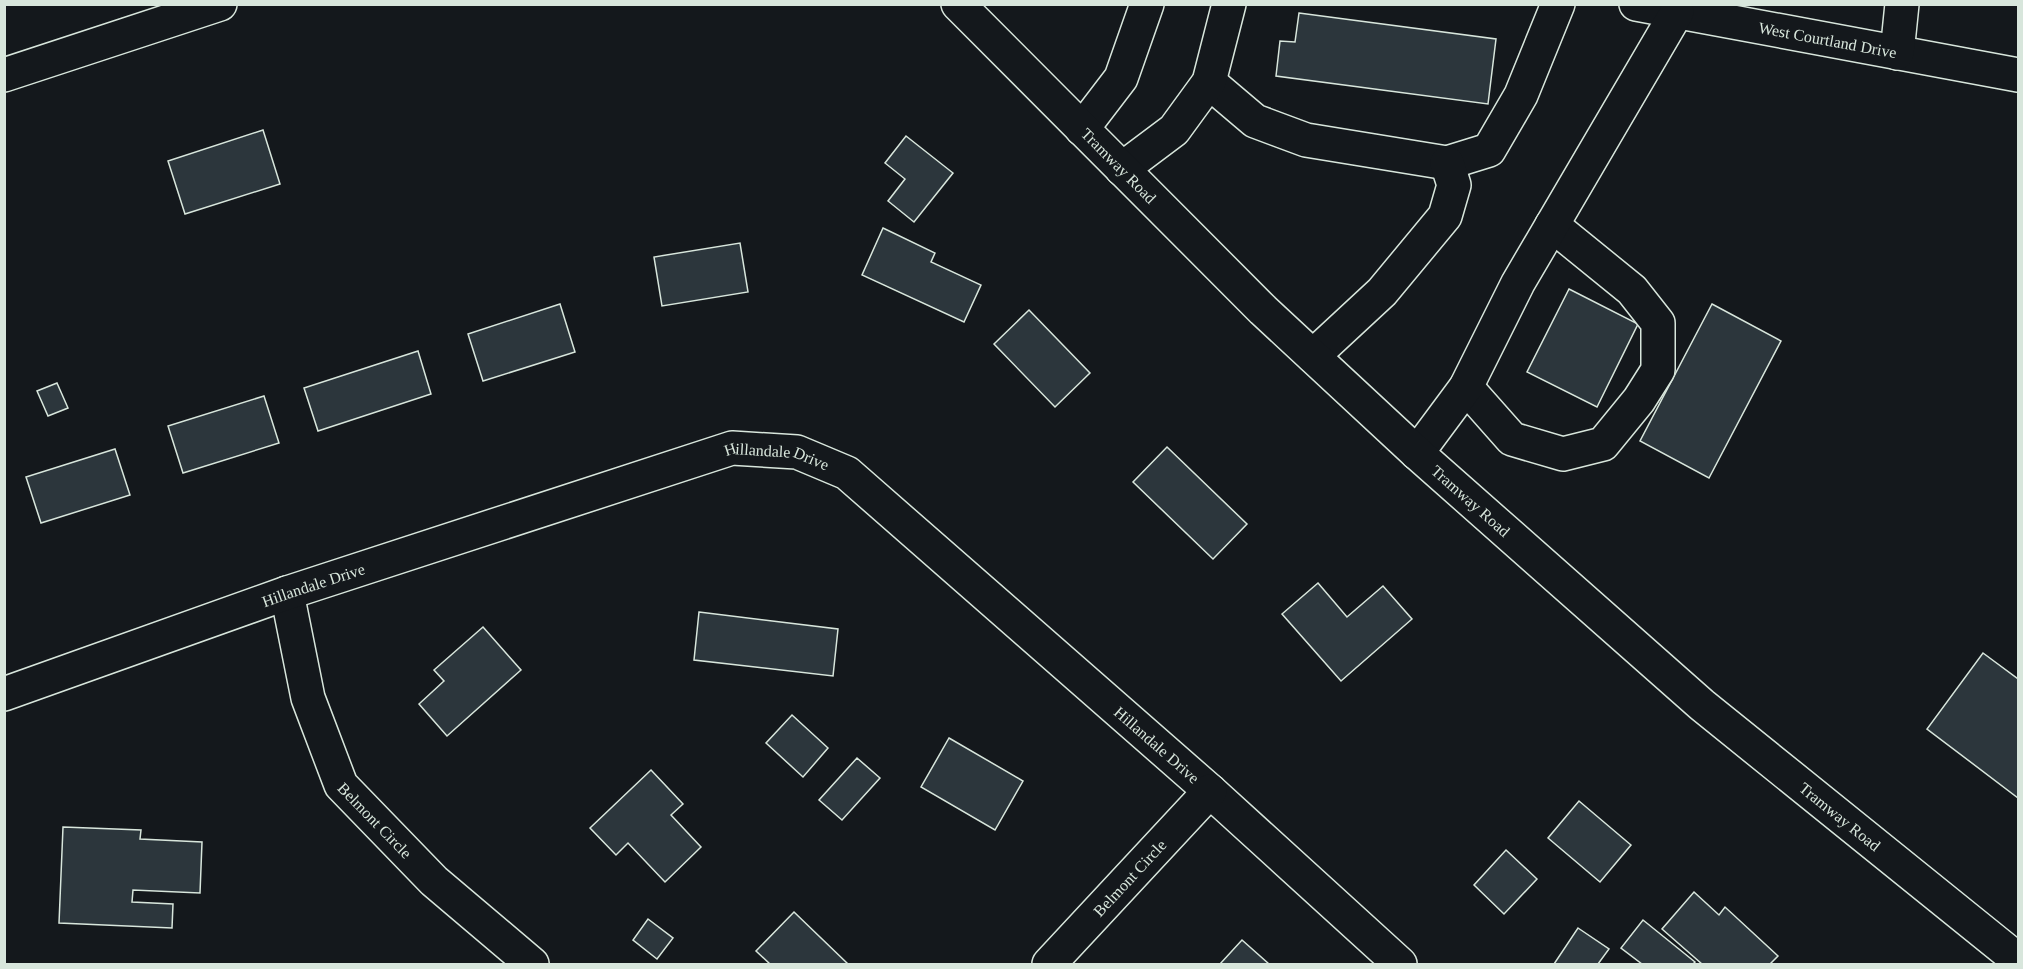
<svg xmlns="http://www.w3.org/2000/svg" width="2023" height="969" font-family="'Times New Roman',serif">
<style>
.building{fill:#2c363c;stroke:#d8e6dc;stroke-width:1.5}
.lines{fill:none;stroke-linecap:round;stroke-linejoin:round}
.minor-casing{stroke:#d8e6dc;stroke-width:36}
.major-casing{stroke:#d8e6dc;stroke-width:36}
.minor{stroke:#14181c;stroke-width:33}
.major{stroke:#14181c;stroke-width:33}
.labels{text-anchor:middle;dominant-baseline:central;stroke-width:4.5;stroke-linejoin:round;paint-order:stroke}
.street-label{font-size:16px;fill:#d8e6dc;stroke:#14181c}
</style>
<rect width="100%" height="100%" fill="#14181c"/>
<g class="building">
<polygon points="1299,13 1496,39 1488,104 1276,76 1280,41 1295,42"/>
<polygon points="263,130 280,184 185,214 168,161"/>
<polygon points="906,136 953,173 914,222 888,201 905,179 885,163"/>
<polygon points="883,228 935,253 931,262 981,285 964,322 862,275"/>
<polygon points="740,243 748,292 662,306 654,257"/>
<polygon points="1569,289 1638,324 1597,407 1527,372"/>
<polygon points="560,304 575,352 483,381 468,334"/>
<polygon points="1712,304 1781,341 1709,478 1640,441"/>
<polygon points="1029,310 1090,373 1055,407 994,344"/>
<polygon points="418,351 431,394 318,431 304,388"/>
<polygon points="57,383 68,408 48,416 37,391"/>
<polygon points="264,396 279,443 183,473 168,426"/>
<polygon points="1167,447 1247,524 1213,559 1133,482"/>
<polygon points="115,449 130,495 41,523 26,477"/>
<polygon points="1318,583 1347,617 1383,586 1412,619 1341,681 1282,614"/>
<polygon points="699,612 838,629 833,676 694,660"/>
<polygon points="483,627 521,670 447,736 419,704 444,681 434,670"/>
<polygon points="1983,653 2018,679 2018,798 1927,729"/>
<polygon points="792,715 828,748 803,777 766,743"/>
<polygon points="949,738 1023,781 995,830 921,787"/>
<polygon points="857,758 880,778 842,820 819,800"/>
<polygon points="651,770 683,804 671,815 701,847 665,882 628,843 616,855 590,828"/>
<polygon points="1579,801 1631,845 1600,882 1548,838"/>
<polygon points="63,827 141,830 140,839 202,842 200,893 133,890 132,902 173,904 172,928 59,923"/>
<polygon points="1506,850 1537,879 1504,914 1474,885"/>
<polygon points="1694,892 1719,915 1725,907 1778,956 1770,964 1702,964 1662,929"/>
<polygon points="794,912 848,964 770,964 756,951"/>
<polygon points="648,919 673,938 657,959 633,940"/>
<polygon points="1643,920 1695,962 1693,964 1642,964 1621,948"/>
<polygon points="1578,928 1609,949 1598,964 1554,964"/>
<polygon points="1242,940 1269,964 1220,964"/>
</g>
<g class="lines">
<g class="minor-casing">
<g id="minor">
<path id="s1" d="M1636,4L2018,75"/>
<polyline points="1897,53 1902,4"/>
<polyline points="4,75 220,4"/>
<polyline points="1209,82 1255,121 1306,140 1447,163 1489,150 1521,95 1558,4"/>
<polyline points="1082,129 1121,78 1147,4"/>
<polyline points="1122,169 1174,130 1209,82 1229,4"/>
<polyline points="1313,356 1382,292 1445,216 1454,185 1447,163"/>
<polyline points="1466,387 1512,439 1563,454 1603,444 1639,400 1658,370 1658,323 1632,290 1552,225"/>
<polyline points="1417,453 1466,387 1518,283 1677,12"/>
<path id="s2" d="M287,593L308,698L341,785L434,881L532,964"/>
<path id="s3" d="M4,694L287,593L732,448L797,452L847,473L1210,791L1400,964"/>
<path id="s4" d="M1049,964L1210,791"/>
</g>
</g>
<g class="major-casing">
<g id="major">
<path id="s5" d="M958,4L1263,310L1417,453L1702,705L2018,960"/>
</g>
</g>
<use href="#minor" class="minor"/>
<use href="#major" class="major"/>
</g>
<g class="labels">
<g class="street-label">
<text stroke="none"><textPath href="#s1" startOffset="195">West Courtland Drive</textPath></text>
<text stroke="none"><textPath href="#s5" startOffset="228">Tramway Road</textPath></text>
<text stroke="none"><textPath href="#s3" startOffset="814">Hillandale Drive</textPath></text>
<text stroke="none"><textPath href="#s5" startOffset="714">Tramway Road</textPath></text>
<text stroke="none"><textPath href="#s3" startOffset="328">Hillandale Drive</textPath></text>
<text stroke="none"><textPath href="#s3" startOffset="1300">Hillandale Drive</textPath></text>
<text stroke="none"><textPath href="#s5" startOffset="1200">Tramway Road</textPath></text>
<text stroke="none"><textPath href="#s2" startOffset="249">Belmont Circle</textPath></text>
<text stroke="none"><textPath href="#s4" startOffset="118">Belmont Circle</textPath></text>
</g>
</g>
<rect width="2023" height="969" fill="none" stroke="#d8e6dc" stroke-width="12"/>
</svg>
